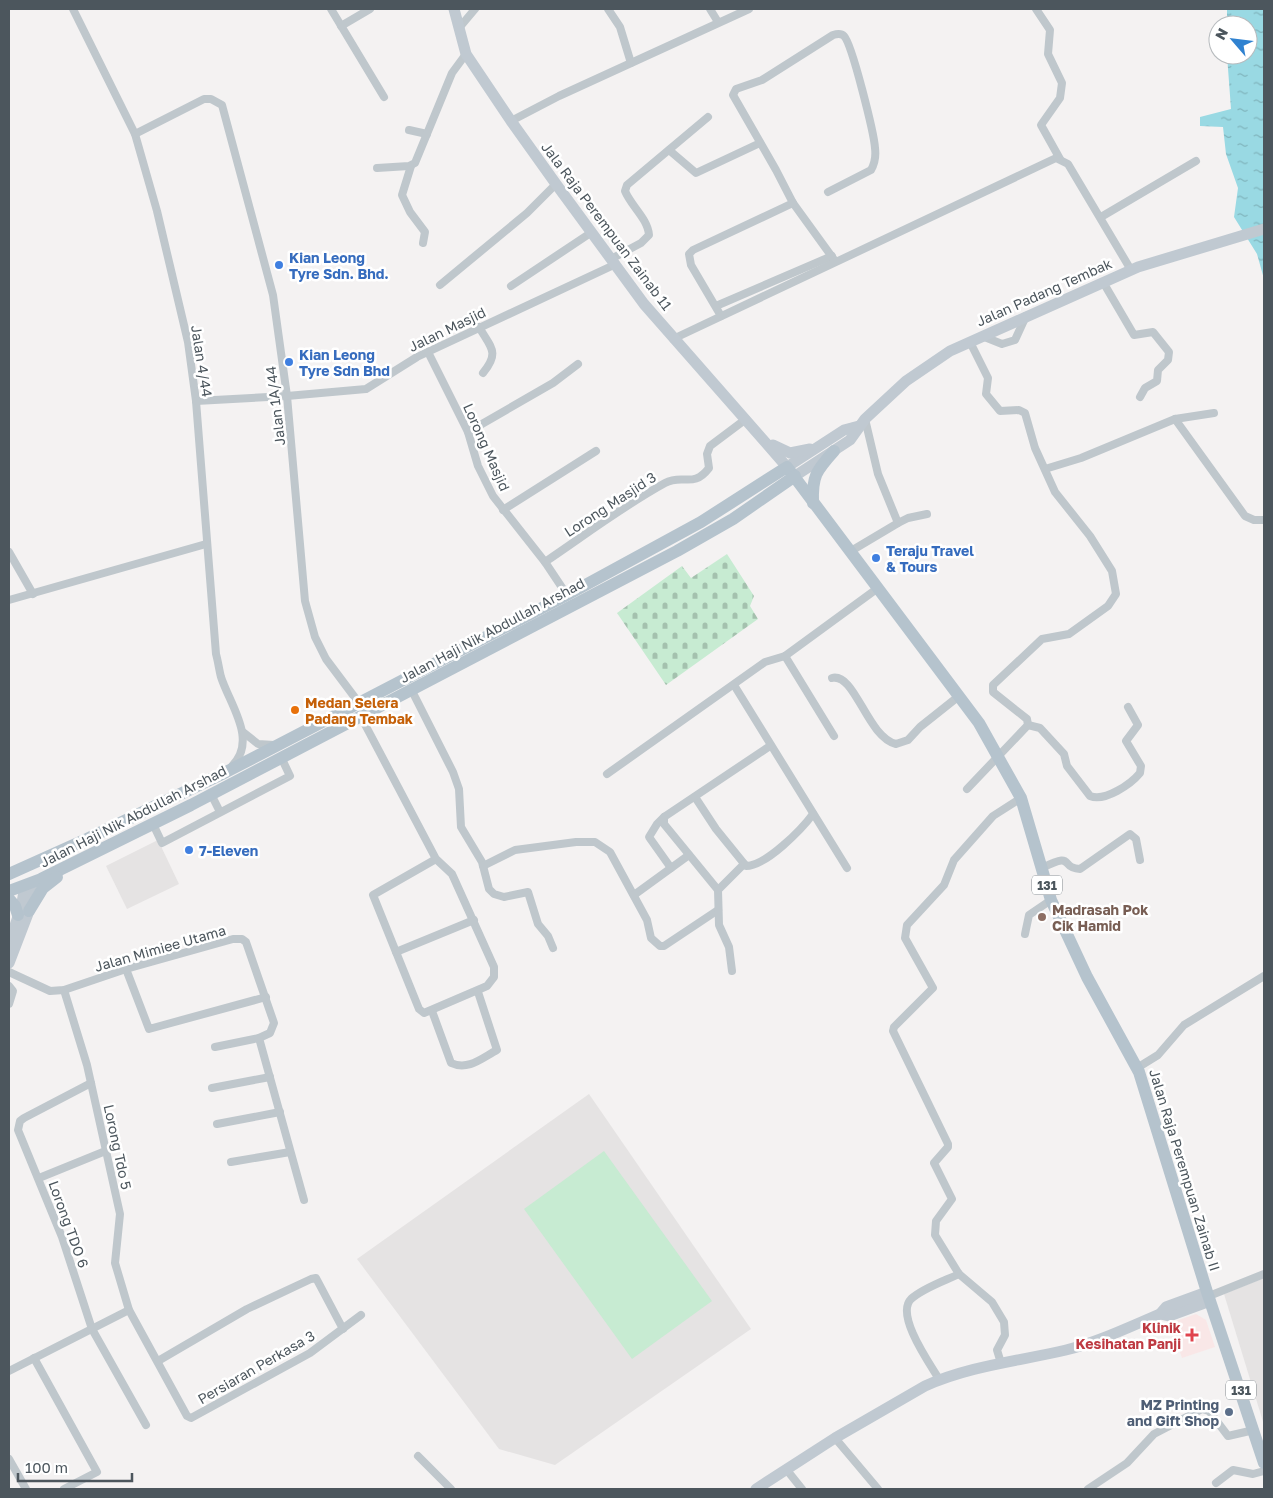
<svg xmlns="http://www.w3.org/2000/svg" width="1273" height="1498" font-family="'Golos Text',sans-serif">
<style>
.education{fill:#e5e3e3}
.medical{fill:#f9e7e7}
.cemetery{fill:url(#cemetery-stones)}
.pitch{fill:#c7ebd2}
.water{fill:url(#water-ripples)}
.lines{fill:none;stroke-linecap:round;stroke-linejoin:round}
.street{stroke:#bfc7cc;stroke-width:8}
.secondary{stroke:#c0c9d1;stroke-width:11}
.primary{stroke:#b5c3cd;stroke-width:12}
.shop-dot{fill:#3f7fe0;stroke:#fff;stroke-width:2}
.food-dot{fill:#e8710a;stroke:#fff;stroke-width:2}
.education-dot{fill:#8d6e63;stroke:#fff;stroke-width:2}
.health-dot{fill:#e0444e;stroke:#fff;stroke-width:2}
.service-dot{fill:#5c6f8a;stroke:#fff;stroke-width:2}
.labels{text-anchor:middle;dominant-baseline:central;stroke-width:5;stroke-linejoin:round;paint-order:stroke}
.shield{fill:#fff;stroke:#82898e;stroke-width:1}
.shield-label{font-size:12px;font-weight:bold;fill:#4c565d}
.street-label{font-size:14px;fill:#4c565d;stroke:#fff}
.shop-label{font-size:14px;font-weight:bold;fill:#366cbe;stroke:#fff;text-anchor:start}
.food-label{font-size:14px;font-weight:bold;fill:#c56008;stroke:#fff;text-anchor:start}
.education-label{font-size:14px;font-weight:bold;fill:#785e54;stroke:#fff;text-anchor:start}
.health-label{font-size:14px;font-weight:bold;fill:#be3a42;stroke:#fff;text-anchor:end}
.service-label{font-size:14px;font-weight:bold;fill:#4e5e75;stroke:#fff;text-anchor:end}
</style>
<defs>
<pattern id="cemetery-stones" width="16" height="16" patternUnits="userSpaceOnUse" patternTransform="scale(1.25)"><rect width="16" height="16" fill="#c7ebd2"/><path d="M2 7V4a2 2 0 0 1 4 0v3zM10 15v-3a2 2 0 0 1 4 0v3z" fill="#a4c1ae"/></pattern>
<pattern id="water-ripples" width="26" height="14" patternUnits="userSpaceOnUse" patternTransform="scale(1.25)"><rect width="26" height="14" fill="#99d9e3"/><path d="M2 4q2-2 4 0t4 0M15 11q2-2 4 0t4 0" fill="none" stroke="#7fb3bb"/></pattern>
</defs>
<rect width="100%" height="100%" fill="#f4f2f2"/>
<g class="education">
<polygon points="158,840 179,884 127,909 106,866"/>
<polygon points="589,1094 751,1329 555,1465 499,1449 357,1259"/>
<polygon points="1264,1278 1264,1425 1224,1294"/>
</g>
<polygon class="medical" points="1196,1314 1206,1320 1215,1347 1182,1358 1170,1323"/>
<polygon class="cemetery" points="727,554 754,596 750,606 758,619 666,685 617,613 682,566 691,578"/>
<polygon class="pitch" points="604,1151 712,1301 632,1359 524,1209"/>
<polygon class="water" points="1227,9 1264,9 1264,279 1257,254 1234,217 1238,188 1226,154 1223,127 1200,126 1200,117 1231,109 1227,55 1248,55 1248,25 1227,25"/>
<g class="lines">
<g class="street">
<path d="M73,9L135,134L157,211L188,342L196,401L216,654C218,661 219,669 221,677C230,705 258,740 232,766"/>
<polyline points="331,9 384,97"/>
<polyline points="608,9 620,27 631,63"/>
<polyline points="710,9 718,22"/>
<polyline points="1036,9 1050,30 1048,54 1062,83 1060,98 1041,125 1060,159"/>
<polyline points="341,26 370,9"/>
<polyline points="459,28 475,9"/>
<polyline points="511,121 559,96 749,9"/>
<polyline points="409,130 427,134"/>
<polyline points="135,134 204,99 211,99 222,105 273,295 287,396 305,601 315,637 326,659 359,703"/>
<polyline points="669,150 696,173 760,143"/>
<polyline points="411,166 402,195 410,212 425,232 423,243"/>
<polyline points="377,168 409,166 415,163 452,73 466,54"/>
<path d="M828,192L871,170C875,163 876,156 875,148C874,133 852,44 844,36C841,33 836,34 833,35L762,80L736,89L733,95L776,170L793,203L835,261"/>
<polyline points="1101,217 1196,161"/>
<path d="M611,259L641,243L649,235C648,219 631,206 625,191L627,185L708,117"/>
<polyline points="1103,282 1134,335 1153,332 1169,352 1168,360 1158,370 1157,381 1145,388 1140,397"/>
<polyline points="440,285 527,213 556,184"/>
<polyline points="511,286 592,232"/>
<polyline points="716,306 832,256"/>
<polyline points="721,316 691,265 689,254 693,250 793,203"/>
<path d="M479,327C491,348 500,352 483,373"/>
<polyline points="982,336 1002,344 1015,340 1026,316"/>
<polyline points="673,339 1056,158 1068,164 1131,270"/>
<polyline points="428,352 468,432 478,466 493,496 545,562 567,595"/>
<polyline points="196,401 287,396 366,389 417,357 616,264"/>
<polyline points="1175,419 1245,516 1254,520 1264,520"/>
<polyline points="468,432 553,383 578,364"/>
<polyline points="1045,469 1081,458 1175,419 1214,413"/>
<polyline points="503,510 596,451"/>
<polyline points="898,523 908,518 927,514"/>
<polyline points="851,551 898,523 878,474 865,419"/>
<polyline points="9,552 33,594"/>
<path d="M545,562C585,535 623,506 665,483C683,473 693,489 709,468L707,454L710,446L746,419"/>
<polyline points="9,600 206,544"/>
<polyline points="785,656 834,736"/>
<path d="M832,678C855,672 867,737 896,744L908,740L920,727L959,696"/>
<polyline points="734,685 847,868"/>
<polyline points="411,689 453,772 459,789 461,827 482,862 489,889 494,894 504,897 528,892 538,924 548,936 553,948"/>
<polyline points="360,715 436,859 452,874 494,967 494,977 487,986 424,1013 419,1009 373,895 436,859"/>
<path d="M1028,725L1040,728L1064,754L1067,766L1090,796C1105,802 1131,784 1140,773L1141,766L1126,741L1138,725L1128,707"/>
<polyline points="243,732 258,744 274,745"/>
<polyline points="607,774 765,662 785,656 878,588"/>
<polyline points="967,789 1028,725 1027,719 993,692 993,685 1042,639 1069,634 1108,606 1116,594 1112,571 1090,536 1055,492 1035,448 1025,413 1019,410 1000,411 986,394 988,378 970,342"/>
<polyline points="211,794 220,812"/>
<path d="M695,797L716,829L746,866C766,866 802,829 813,814"/>
<polyline points="664,817 657,824 649,837 671,868"/>
<polyline points="153,824 162,843 290,776 281,757"/>
<polyline points="483,866 515,850 576,842 595,842 610,852 647,920 651,938 660,946 664,946 718,910"/>
<path d="M1042,868C1076,851 1059,868 1080,869L1130,834L1136,839L1140,860"/>
<polyline points="718,890 664,824 664,817 770,746"/>
<polyline points="634,895 689,855"/>
<polyline points="1025,934 1029,915 1051,900"/>
<polyline points="396,952 474,920"/>
<polyline points="126,969 149,1029 266,997"/>
<polyline points="732,971 729,947 719,925 718,890 744,864"/>
<polyline points="9,972 50,991 64,990 126,969 233,939 242,939 246,942 274,1023 270,1033 259,1038 215,1047"/>
<polyline points="9,986 13,991 9,1004"/>
<polyline points="64,990 87,1065 120,1214 115,1263 129,1310 187,1416 191,1418 310,1353 361,1315"/>
<path d="M432,1011L451,1063C468,1071 482,1058 497,1050L478,992"/>
<polyline points="259,1038 304,1200"/>
<polyline points="1137,1068 1158,1055 1184,1025 1264,976"/>
<polyline points="91,1083 24,1118 20,1121 18,1130 62,1237 92,1329 146,1425"/>
<polyline points="212,1088 270,1077"/>
<polyline points="217,1124 280,1112"/>
<polyline points="231,1162 290,1152"/>
<polyline points="39,1178 108,1150"/>
<polyline points="1209,1296 1264,1274"/>
<polyline points="34,1358 97,1472 64,1489"/>
<polyline points="158,1361 247,1309 311,1279 316,1278 343,1329"/>
<polyline points="1001,1363 997,1350 1005,1335 1004,1322 992,1302 959,1274 935,1235 936,1221 952,1199 934,1163 948,1147 948,1144 893,1031 894,1027 933,988 905,938 907,925 944,885 954,860 993,816 1021,798"/>
<polyline points="9,1371 129,1310"/>
<path d="M939,1379C930,1364 895,1315 911,1299C923,1288 944,1281 959,1274"/>
<polyline points="835,1438 878,1489"/>
<polyline points="418,1456 451,1489"/>
<polyline points="9,1459 26,1489"/>
<polyline points="786,1469 802,1489"/>
<polyline points="1216,1483 1233,1470 1253,1474 1264,1471"/>
<polyline points="1088,1489 1127,1463 1154,1434 1202,1409 1209,1411 1228,1436 1254,1430"/>
</g>
<g class="secondary">
<polyline points="454,9 466,54 511,121 556,184 644,304 787,467 844,430 859,426"/>
<polyline points="773,445 790,453 810,449"/>
<polyline points="795,476 850,440 865,419 906,381 950,351 1138,267 1264,229"/>
<polyline points="9,943 21,908 25,886"/>
<polyline points="9,963 29,911 33,883"/>
<polyline points="1160,1314 1169,1316 1210,1301"/>
<path d="M756,1489L835,1438L925,1386C969,1366 1019,1361 1066,1350C1098,1342 1129,1327 1160,1314L1166,1307L1207,1292"/>
</g>
<g class="primary">
<path d="M813,503C812,476 816,471 834,451"/>
<polyline points="9,874 87,839 226,772 567,595 701,522 787,467 979,723 1021,798 1051,900 1087,977 1139,1072 1207,1292 1264,1463"/>
<polyline points="9,891 41,879 191,805 677,551 733,519 795,476"/>
<polyline points="9,899 15,906 18,915"/>
<polyline points="29,911 43,888 57,877"/>
</g>
</g>
<g class="shop-dot">
<circle cx="279" cy="265" r="5"/>
<circle cx="289" cy="362" r="5"/>
<circle cx="876" cy="558" r="5"/>
<circle cx="189" cy="850" r="5"/>
</g>
<circle class="food-dot" cx="295" cy="710" r="5"/>
<circle class="education-dot" cx="1042" cy="917" r="5"/>
<path class="health-dot" d="M1189.5 1327.5h5v5h5v5h-5v5h-5v-5h-5v-5h5z"/>
<circle class="service-dot" cx="1229" cy="1412" r="5"/>
<g class="labels">
<g class="shield">
<rect x="1032" y="875.5" width="30" height="19" rx="4"/>
<rect x="1226" y="1380.5" width="30" height="19" rx="4"/>
</g>
<g class="shield-label">
<text x="1047" y="885">131</text>
<text x="1241" y="1390">131</text>
</g>
<g class="street-label">
<text transform="translate(607 226) rotate(53)">Jala Raja Perempuan Zainab 11</text>
<text transform="translate(1044 292) rotate(-24)">Jalan Padang Tembak</text>
<text transform="translate(447 329) rotate(-26)">Jalan Masjid</text>
<text transform="translate(202 361) rotate(81)">Jalan 4/44</text>
<text transform="translate(275 406) rotate(-97)">Jalan 1A/44</text>
<text transform="translate(487 447) rotate(66)">Lorong Masjid</text>
<text transform="translate(610 504) rotate(-33)">Lorong Masjid 3</text>
<text transform="translate(492 630) rotate(-28)">Jalan Haji Nik Abdullah Arshad</text>
<text transform="translate(133 816) rotate(-27)">Jalan Haji Nik Abdullah Arshad</text>
<text transform="translate(160 948) rotate(-16)">Jalan Mimiee Utama</text>
<text transform="translate(118 1147) rotate(78)">Lorong Tdo 5</text>
<text transform="translate(1185 1170) rotate(73)">Jalan Raja Perempuan Zainab II</text>
<text transform="translate(69 1224) rotate(70)">Lorong TDO 6</text>
<text transform="translate(256 1367) rotate(-30)">Persiaran Perkasa 3</text>
</g>
<g class="shop-label">
<text x="289" y="257">Kian Leong<tspan x="289" dy="16">Tyre Sdn. Bhd.</tspan></text>
<text x="299" y="354">Kian Leong<tspan x="299" dy="16">Tyre Sdn Bhd</tspan></text>
<text x="886" y="550">Teraju Travel<tspan x="886" dy="16">&amp; Tours</tspan></text>
<text x="199" y="850">7-Eleven</text>
</g>
<g class="food-label">
<text x="305" y="702">Medan Selera<tspan x="305" dy="16">Padang Tembak</tspan></text>
</g>
<g class="education-label">
<text x="1052" y="909">Madrasah Pok<tspan x="1052" dy="16">Cik Hamid</tspan></text>
</g>
<g class="health-label">
<text x="1181" y="1327">Klinik<tspan x="1181" dy="16">Kesihatan Panji</tspan></text>
</g>
<g class="service-label">
<text x="1219" y="1404">MZ Printing<tspan x="1219" dy="16">and Gift Shop</tspan></text>
</g>
</g>
<rect width="1273" height="1498" fill="none" stroke="#4c565d" stroke-width="20"/>
<g transform="translate(1233 40) rotate(298)"><circle r="24" fill="#ffffff" stroke="#b7bbbe"/>
<path d="M0-4L9 19L0 12L-9 19Z" fill="#3082d0"/>
<text y="-8" font-size="14" font-weight="bold" text-anchor="middle" fill="#4c565d">N</text>
</g>
<path d="M18 1473v8h114v-8" fill="none" stroke="#4c565d" stroke-width="2.5"/>
<text x="25" y="1473" font-size="15" fill="#4c565d" stroke="#ffffff" stroke-width="4" paint-order="stroke">100 m</text>
</svg>
